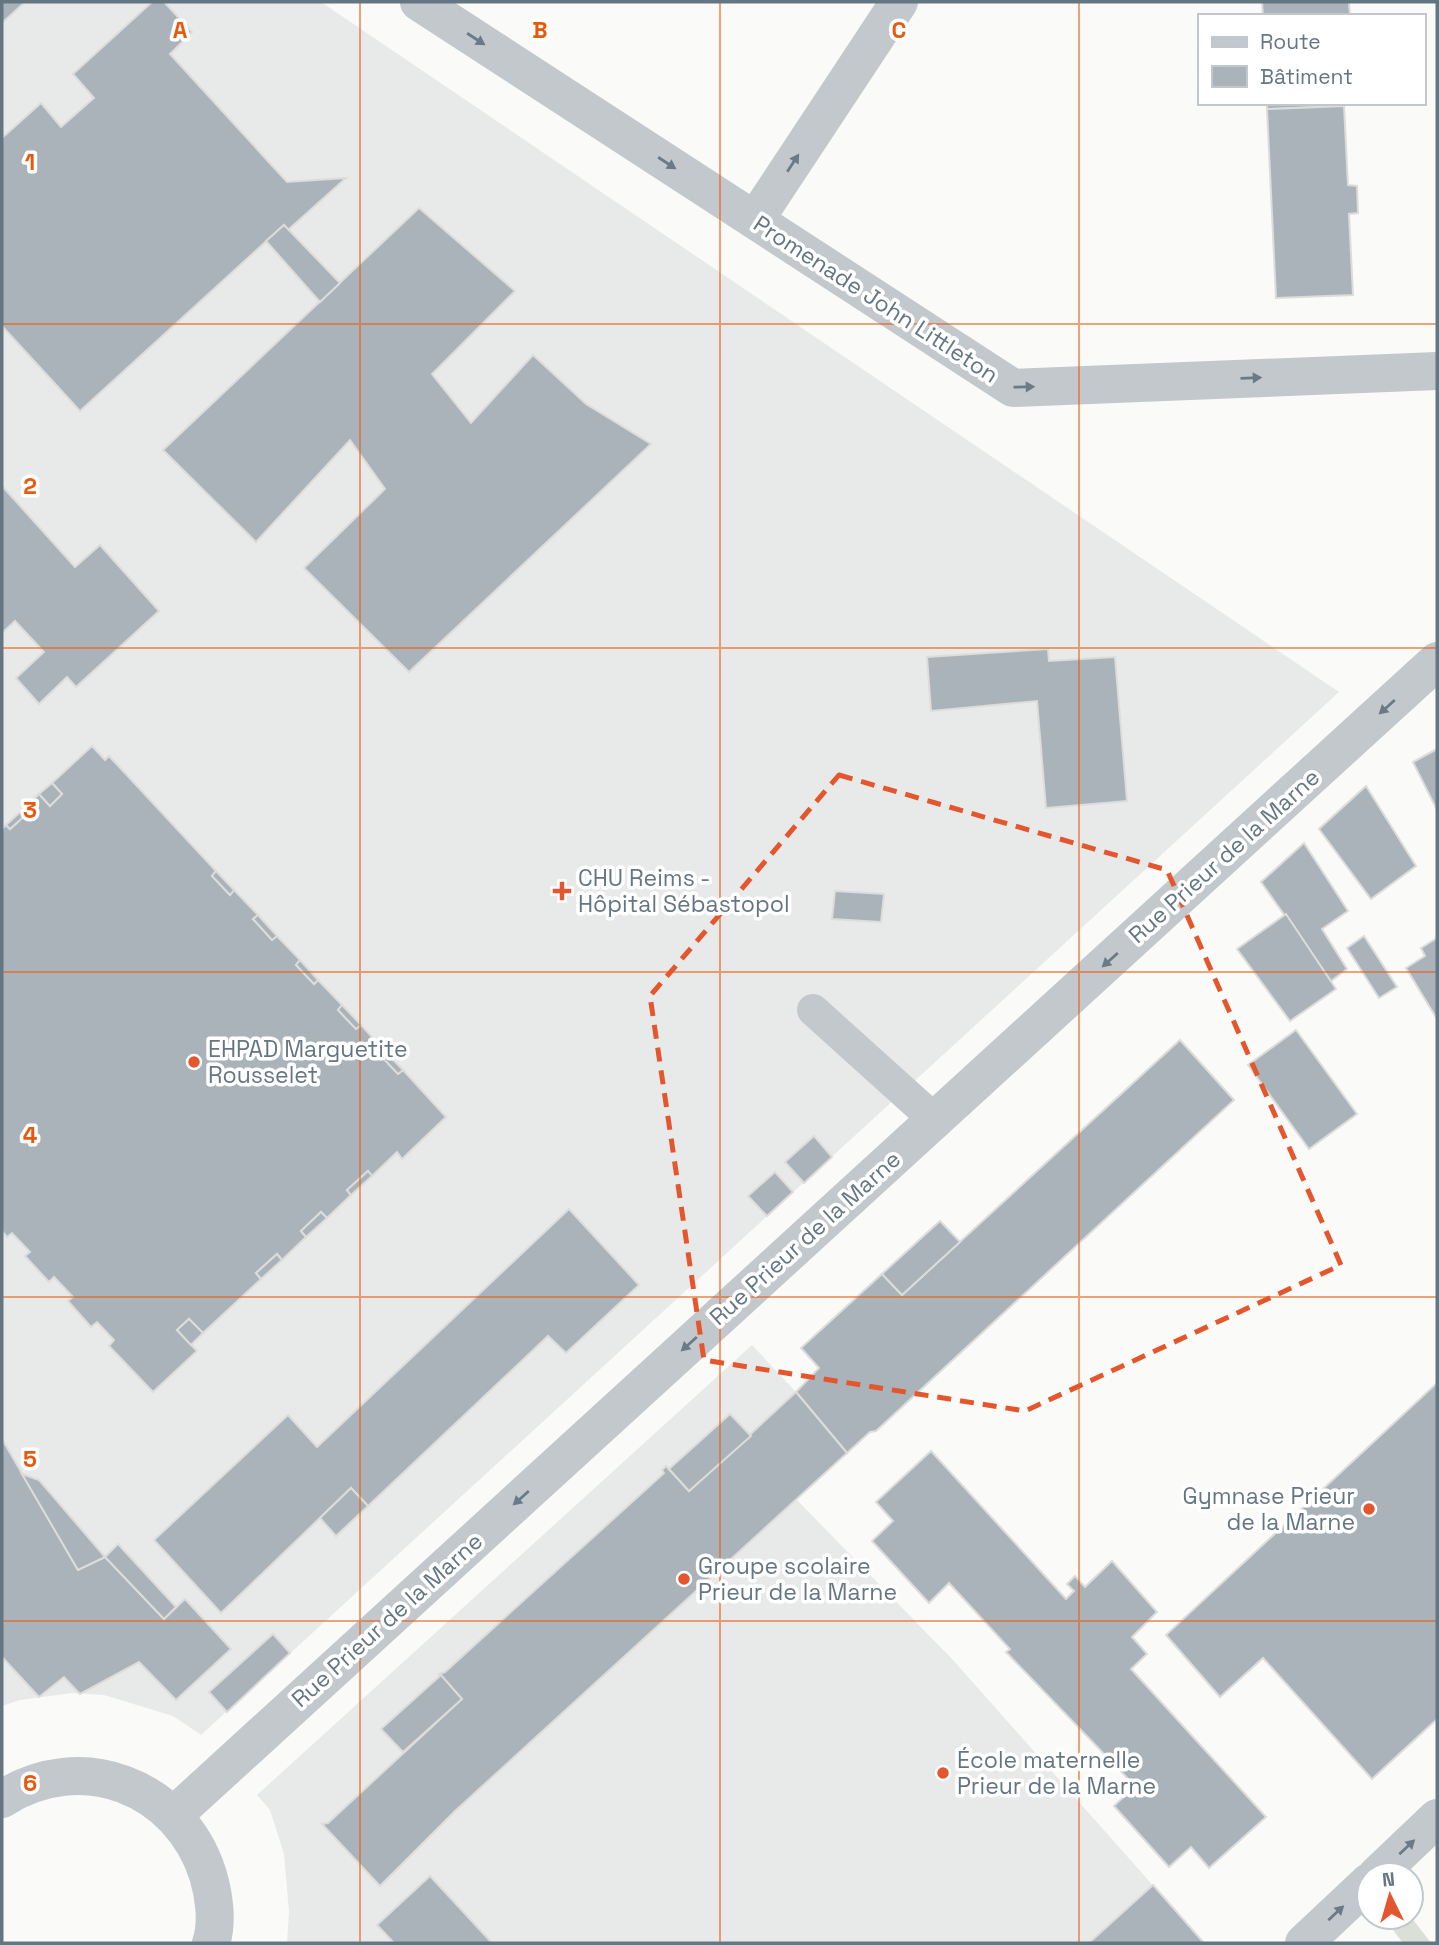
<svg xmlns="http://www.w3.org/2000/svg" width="1439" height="1945" font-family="'Space Grotesk',sans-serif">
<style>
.built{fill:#e8e9e9}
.green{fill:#dadfd7}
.building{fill:#aab3b9;stroke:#dcdcda;stroke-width:2}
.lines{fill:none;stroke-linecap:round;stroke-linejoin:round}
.service{stroke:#c3c8cc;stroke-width:32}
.minor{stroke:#c3c8cc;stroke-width:38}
.oneway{fill:#6a7a87}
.marked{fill:none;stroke:#e4572e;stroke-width:5;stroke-dasharray:14 9;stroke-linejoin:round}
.grid{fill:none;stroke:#e8590c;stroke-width:2;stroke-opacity:0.55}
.poi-dot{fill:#e4572e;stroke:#fff;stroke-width:2.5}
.labels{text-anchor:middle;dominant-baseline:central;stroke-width:7;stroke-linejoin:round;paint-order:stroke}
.street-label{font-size:23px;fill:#657683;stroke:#fff}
.poi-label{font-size:23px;fill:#657683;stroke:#fff;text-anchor:start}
.grid-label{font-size:23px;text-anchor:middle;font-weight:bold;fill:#e8590c;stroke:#fff;stroke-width:7;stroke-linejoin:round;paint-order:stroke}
</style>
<rect width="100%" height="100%" fill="#fafaf8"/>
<g class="built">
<polygon points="2,2 321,2 1339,692 201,1735 173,1716 104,1695 72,1693 20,1700 2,1706"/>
<polygon points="752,1345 796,1392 796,1499 953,1660 1204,1943 287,1943 289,1912 284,1854 270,1810 257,1795"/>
</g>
<polygon class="green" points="1398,1917 1411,1917 1431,1943 1403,1943 1390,1926"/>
<g class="building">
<polygon points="2,2 25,2 2,23"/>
<polygon points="152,2 164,2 192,32 170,54 287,182 346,178 288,230 284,225 80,411 2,326 2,138 41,103 61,127 94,98 73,74"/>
<polygon points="1262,2 1349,2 1350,16 1263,16"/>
<polygon points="1267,103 1343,103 1344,106 1267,109"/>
<polygon points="1344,106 1348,185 1357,186 1358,213 1349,214 1353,295 1276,298 1267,109"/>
<polygon points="419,208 515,291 432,374 471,423 533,355 586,404 651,444 409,672 304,568 385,489 350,440 256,542 163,450"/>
<polygon points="284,225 340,283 320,302 266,241"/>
<polygon points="2,486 75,567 100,545 159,611 76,687 67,677 39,704 16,678 44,652 15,621 2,633"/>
<polygon points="1048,649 1049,661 1115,657 1127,801 1046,808 1037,701 931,711 927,657"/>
<polygon points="92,746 105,760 109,756 216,871 212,876 230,895 234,890 258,915 253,919 272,940 277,936 300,960 296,965 314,984 318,980 342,1005 338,1010 356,1029 361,1025 384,1050 380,1055 398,1074 403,1070 446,1117 402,1159 397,1152 372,1176 368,1171 347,1190 351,1195 327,1218 321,1212 301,1231 306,1237 282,1260 277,1254 256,1273 261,1279 203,1333 189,1319 177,1330 197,1351 153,1392 109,1346 114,1340 97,1322 91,1327 68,1301 73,1297 54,1277 49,1282 25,1256 30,1252 12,1233 7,1237 2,1231 2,829 6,825 10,829 30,811 26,807 39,794 50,806 62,794 52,783"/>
<polygon points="1437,749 1437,807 1436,808 1413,762"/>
<polygon points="52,783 62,794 50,806 39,794"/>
<polygon points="1366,786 1416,866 1371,899 1319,829"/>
<polygon points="26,807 30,811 10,829 6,825"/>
<polygon points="1304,843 1348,911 1322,929 1347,969 1331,981 1261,882"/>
<polygon points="216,871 234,890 230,895 212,876"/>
<polygon points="835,891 884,894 881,922 832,919"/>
<polygon points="1286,914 1336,989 1290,1021 1237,949"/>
<polygon points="258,915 277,936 272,940 253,919"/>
<polygon points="1364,936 1397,987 1379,998 1347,948"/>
<polygon points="1437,938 1437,1019 1406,968 1425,956 1421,948"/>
<polygon points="300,960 318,980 314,984 296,965"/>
<polygon points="342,1005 361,1025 356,1029 338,1010"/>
<polygon points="1296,1030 1357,1114 1309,1149 1248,1065"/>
<polygon points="1180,1040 1234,1100 876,1431 870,1432 847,1453 796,1392 819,1368 801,1348 882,1274 902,1295"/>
<polygon points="384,1050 403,1070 398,1074 380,1055"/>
<polygon points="814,1136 832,1157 804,1183 785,1162"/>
<polygon points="368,1171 372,1176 351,1195 347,1190"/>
<polygon points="775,1172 793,1192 767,1216 748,1196"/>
<polygon points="569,1209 639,1285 566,1353 548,1336 368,1506 351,1488 221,1613 154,1540 288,1415 317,1447"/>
<polygon points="321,1212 327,1218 306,1237 301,1231"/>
<polygon points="940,1221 960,1242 902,1295 882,1274"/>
<polygon points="277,1254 282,1260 261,1279 256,1273"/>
<polygon points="189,1319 203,1333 191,1345 177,1330"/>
<polygon points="1437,1383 1437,1719 1372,1779 1263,1658 1220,1697 1166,1635"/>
<polygon points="796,1392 847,1453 455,1811 380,1886 322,1824 328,1823 462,1699 439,1674 445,1672 664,1473 662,1470 666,1466 689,1491"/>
<polygon points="730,1414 751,1436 689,1491 669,1469"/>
<polygon points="2,1439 78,1570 105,1557 164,1619 185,1599 231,1649 176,1700 139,1662 80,1694 64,1677 39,1697 2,1657"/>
<polygon points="931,1451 1066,1599 1074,1591 1067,1584 1075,1576 1085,1587 1112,1561 1157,1612 1132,1637 1147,1654 1131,1669 1266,1817 1209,1868 1191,1847 1169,1867 1114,1806 1135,1786 1006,1652 1010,1649 949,1583 929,1603 872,1541 893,1521 876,1502"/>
<polygon points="22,1474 39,1480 105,1557 78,1570"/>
<polygon points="351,1488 368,1506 336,1536 320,1518"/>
<polygon points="118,1544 176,1607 164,1619 105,1557"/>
<polygon points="273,1634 290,1653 227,1712 209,1692"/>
<polygon points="441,1675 462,1699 403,1752 381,1729"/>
<polygon points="430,1876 492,1943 394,1943 377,1925"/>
<polygon points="1153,1885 1204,1943 1089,1943"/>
</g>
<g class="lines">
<polyline class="service" points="813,1010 935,1120"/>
<g class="minor">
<polyline points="419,2 1013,388 1437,371"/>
<polyline points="755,220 899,2"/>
<path d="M2,1799C81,1748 180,1786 208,1875C214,1895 218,1923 211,1943"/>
<polyline points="174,1815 1437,661"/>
<polyline points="1377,1875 1437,1818"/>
<polyline points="1304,1943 1369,1882"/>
</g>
</g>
<defs><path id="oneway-solid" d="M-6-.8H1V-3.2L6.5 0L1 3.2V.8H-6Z" transform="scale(1.75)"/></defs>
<g class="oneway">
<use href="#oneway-solid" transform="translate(476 39) rotate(33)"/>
<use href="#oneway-solid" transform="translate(667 163) rotate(33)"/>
<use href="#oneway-solid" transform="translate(793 163) rotate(-57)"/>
<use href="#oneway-solid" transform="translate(1251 378) rotate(-2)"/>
<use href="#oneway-solid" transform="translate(1024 387) rotate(-1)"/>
<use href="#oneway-solid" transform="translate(1387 707) rotate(138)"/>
<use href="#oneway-solid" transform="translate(1110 960) rotate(138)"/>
<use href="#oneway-solid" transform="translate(689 1344) rotate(138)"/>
<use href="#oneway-solid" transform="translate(521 1498) rotate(138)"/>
<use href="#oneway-solid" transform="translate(1407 1847) rotate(-43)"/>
<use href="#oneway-solid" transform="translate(1336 1913) rotate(-43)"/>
</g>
<path class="marked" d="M839,775L1167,870L1341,1265L1025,1411L704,1360L650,996Z"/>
<path class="grid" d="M360,2V1943M720,2V1943M1079,2V1943M2,324H1437M2,648H1437M2,972H1437M2,1297H1437M2,1621H1437"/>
<g class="poi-dot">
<path d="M558.5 880.5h7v7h7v7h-7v7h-7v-7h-7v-7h7z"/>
<circle cx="194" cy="1062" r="7"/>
<circle cx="1369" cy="1509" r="7"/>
<circle cx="684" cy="1579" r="7"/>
<circle cx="943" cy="1773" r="7"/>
</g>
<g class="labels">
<g class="street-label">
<text transform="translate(876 299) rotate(33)">Promenade John Littleton</text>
<text transform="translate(1224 856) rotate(-42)">Rue Prieur de la Marne</text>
<text transform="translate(805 1238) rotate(-42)">Rue Prieur de la Marne</text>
<text transform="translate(387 1620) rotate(-42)">Rue Prieur de la Marne</text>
</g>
<g class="poi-label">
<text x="578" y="878">CHU Reims -<tspan x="578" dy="26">Hôpital Sébastopol</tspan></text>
<text x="208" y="1049">EHPAD Marguetite<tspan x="208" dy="26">Rousselet</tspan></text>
<text x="1355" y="1496" text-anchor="end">Gymnase Prieur<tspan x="1355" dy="26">de la Marne</tspan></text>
<text x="698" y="1566">Groupe scolaire<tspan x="698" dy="26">Prieur de la Marne</tspan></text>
<text x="957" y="1760">École maternelle<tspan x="957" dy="26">Prieur de la Marne</tspan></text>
</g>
</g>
<g class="grid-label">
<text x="180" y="38">A</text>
<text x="540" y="38">B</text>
<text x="899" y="38">C</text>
<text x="30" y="170">1</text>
<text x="30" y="494">2</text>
<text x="30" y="818">3</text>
<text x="30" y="1143">4</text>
<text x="30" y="1467">5</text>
<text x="30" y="1791">6</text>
</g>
<rect width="1439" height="1945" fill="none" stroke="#657683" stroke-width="7"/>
<rect x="1198" y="14" width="228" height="91" fill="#ffffff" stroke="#c1c8cd" stroke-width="2"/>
<rect x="1212" y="37" width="35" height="10" fill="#c3c8cc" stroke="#c1c8cd" stroke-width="2"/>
<text x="1260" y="49" font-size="21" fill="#657683">Route</text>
<rect x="1212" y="66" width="35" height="21" fill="#aab3b9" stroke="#c1c8cd" stroke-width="2"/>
<text x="1260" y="84" font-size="21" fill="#657683">Bâtiment</text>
<g transform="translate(1390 1896) rotate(355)"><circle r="33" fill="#ffffff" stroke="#c1c8cd" stroke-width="2"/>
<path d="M0-5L12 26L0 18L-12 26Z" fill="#e4572e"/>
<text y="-10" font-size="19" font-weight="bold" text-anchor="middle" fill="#657683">N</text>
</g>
</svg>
